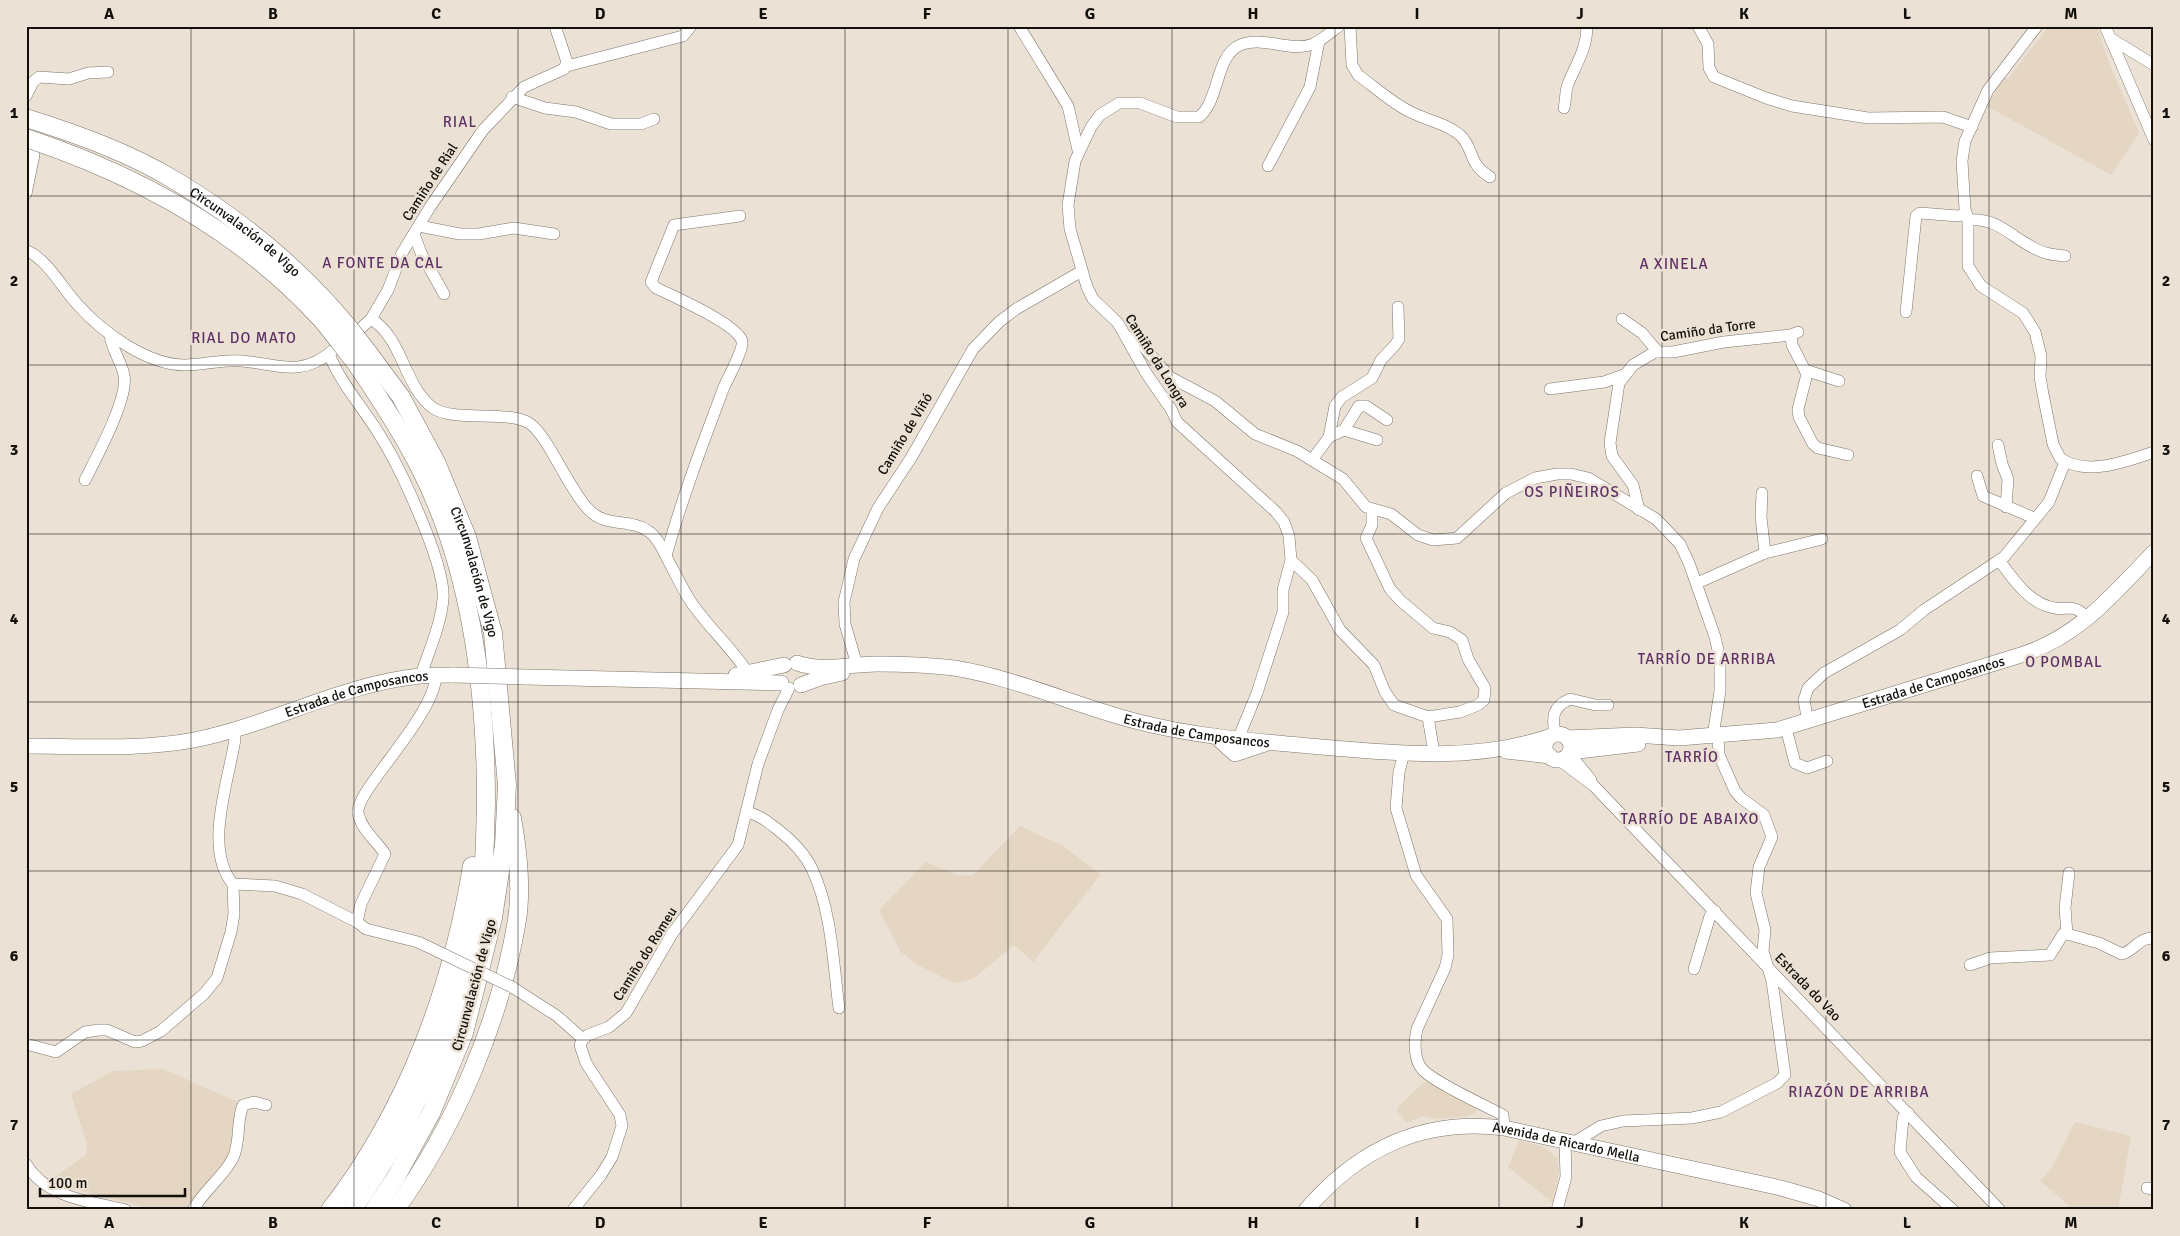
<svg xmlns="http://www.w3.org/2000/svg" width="2180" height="1236" font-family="Signika,sans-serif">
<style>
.built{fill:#e4d6c2}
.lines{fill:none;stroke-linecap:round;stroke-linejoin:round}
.minor-casing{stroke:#7e756a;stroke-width:12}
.major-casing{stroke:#7e756a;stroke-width:16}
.highway-casing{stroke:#7e756a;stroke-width:19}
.minor{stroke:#fff;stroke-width:11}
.major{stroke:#fff;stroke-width:15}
.highway{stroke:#fff;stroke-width:18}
.minor-bridge-casing{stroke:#7e756a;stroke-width:12;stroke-linecap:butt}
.major-bridge-casing{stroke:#7e756a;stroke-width:16;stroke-linecap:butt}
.highway-bridge-casing{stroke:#7e756a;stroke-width:19;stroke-linecap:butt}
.minor-bridge{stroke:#fff;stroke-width:11}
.major-bridge{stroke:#fff;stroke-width:15}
.highway-bridge{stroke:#fff;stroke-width:18}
.grid{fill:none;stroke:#13100c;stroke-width:1;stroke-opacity:0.55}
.labels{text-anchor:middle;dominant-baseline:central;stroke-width:5;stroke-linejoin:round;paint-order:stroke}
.street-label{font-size:14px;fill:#13100c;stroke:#ebe1d4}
.neighbourhood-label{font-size:15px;letter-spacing:1px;fill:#5e3064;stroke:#ebe1d4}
.neatline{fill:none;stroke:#13100c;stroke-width:2}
.grid-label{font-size:16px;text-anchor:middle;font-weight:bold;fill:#13100c}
</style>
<rect width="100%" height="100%" fill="#ebe1d4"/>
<g class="built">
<polygon points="2049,26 2097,26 2109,63 2139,133 2111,175 1987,106 2004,77 2008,79"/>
<polygon points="1020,826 1061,845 1101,874 1033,962 1014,945 973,979 954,983 916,964 900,951 879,910 926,862 957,875 972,876"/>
<polygon points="163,1069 240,1103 235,1146 222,1171 188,1210 156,1210 70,1188 52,1179 86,1155 87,1145 71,1094 113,1071"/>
<polygon points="1427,1082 1475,1107 1476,1112 1469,1116 1434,1119 1423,1116 1407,1123 1397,1111 1398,1107 1423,1083"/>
<polygon points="2075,1122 2131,1136 2118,1210 2066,1210 2069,1205 2040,1181 2052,1168"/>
<polygon points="1519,1140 1545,1148 1557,1158 1559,1172 1553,1203 1508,1167"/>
</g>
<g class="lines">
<g class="minor-casing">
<g id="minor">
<polyline points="1019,26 1068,106 1078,150"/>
<path d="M1350,26L1352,65L1358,75C1376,88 1394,105 1415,114C1430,121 1447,124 1460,135C1475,149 1467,163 1490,177"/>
<polyline points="1698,26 1708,44 1709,68 1714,77 1766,98 1792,106 1868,118 1943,117 1972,127"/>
<path d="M2037,26L1988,90L1965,141L1962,161L1965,209L1968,220V266L1981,286L2023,313L2035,332L2041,356L2040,377L2043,394L2053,444L2060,458C2086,477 2127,461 2154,452"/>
<polyline points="2105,26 2154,140"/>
<polyline points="2110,38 2154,65"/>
<polyline points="567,66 683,36 691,26"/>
<polyline points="26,96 33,82 39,77 69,79 88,73 108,72"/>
<polyline points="512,97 545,108 576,112 611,124 641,124 654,119"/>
<path d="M1564,108C1566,100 1565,91 1568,84C1576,64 1587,49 1587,26"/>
<polyline points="26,118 34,155 26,194"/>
<polyline points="1268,166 1310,87 1319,41"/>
<path d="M1968,220C2001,216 2017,245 2046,253C2052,255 2059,255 2065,256"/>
<polyline points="419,226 460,234 479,234 514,228 554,234"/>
<polyline points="414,234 421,253 444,294"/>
<path d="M26,250C49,261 61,287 78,305C102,332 147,365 185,365C204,365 223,359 242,361C277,364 301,378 332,351"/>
<polyline points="1906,312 1916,216 1920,213 1958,216 1966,214"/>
<path d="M371,319C403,338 404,387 433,408C452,422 509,410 529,423C548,435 568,489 589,510C606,528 630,518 648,531C658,537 664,552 669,562C676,575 683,590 691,602C708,627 731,647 748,673"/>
<polyline points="1622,319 1642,333 1658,352"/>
<polyline points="361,328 371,319 388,290 402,253 430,207 483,130 524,87 564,69 567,62 555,26"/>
<polyline points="1791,335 1792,345 1807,374 1798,409 1799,417 1813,444 1818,448 1848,455"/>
<polyline points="1126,336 1143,346 1170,377 1215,401 1255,434 1297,451 1343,479 1366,507 1391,514 1418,535 1433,540 1457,538 1506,493 1535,478 1557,474 1571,474 1588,478 1656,519 1680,544 1689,563 1715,637 1720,659 1720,691 1713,736"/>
<path d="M329,354C341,384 362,406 379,434C399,465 446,565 443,599C441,624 429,651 421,675"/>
<polyline points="1805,370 1839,381"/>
<polyline points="1550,389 1604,382 1624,375"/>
<polyline points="1344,430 1377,440"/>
<polyline points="1329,437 1344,430 1359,406 1366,406 1387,420"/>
<polyline points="1998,445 2002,464 2008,479 2006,507"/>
<polyline points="1312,460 1329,437 1335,406 1342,397 1372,378 1381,360 1395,345 1399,339 1398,307"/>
<polyline points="1977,476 1983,496 2034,518"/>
<path d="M85,480C96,458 129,398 124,375C121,361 112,350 110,335"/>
<polyline points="1762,493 1761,517 1765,553"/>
<polyline points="1639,510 1633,485 1612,456 1610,443 1619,383 1633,365 1655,352 1673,352 1724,342 1791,335 1798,332"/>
<path d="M666,556C682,498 703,443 724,387C728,378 744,349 742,341C737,324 673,296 656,288L651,282L674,225L740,216"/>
<polyline points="1291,560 1312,580 1340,630 1374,665 1385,692 1394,705 1428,717 1460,712 1478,705 1484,700 1485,688 1468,659 1462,640 1450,632 1433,628 1401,601 1390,589 1366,538 1372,525 1372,510"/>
<path d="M1999,560C2013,579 2029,604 2055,608C2065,610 2072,605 2081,612"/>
<polyline points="1697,583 1765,553 1822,539"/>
<polyline points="857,665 845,624 844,602 854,559 878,508 911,458 973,349 999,322 1016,309 1082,271"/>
<polyline points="1428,717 1434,753"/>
<polyline points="1808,722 1804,700 1808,688 1824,673 1900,630 1924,610 2004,557 2049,502 2065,462"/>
<polyline points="1786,728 1795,763 1807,768 1827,761"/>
<path d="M235,730V739C229,780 203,849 233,884L275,886L302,894L357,922L366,929L418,942L439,952"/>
<path d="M1555,735C1552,717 1552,707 1570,699L1595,705H1608"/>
<path d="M1238,739L1257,693L1283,612V590L1291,560L1289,536L1284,522L1276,512L1177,422L1171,409L1146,373L1118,323L1093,299L1087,287L1070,229L1068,205L1075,161L1091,127L1100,115L1119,103H1140L1177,117H1199C1220,100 1215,56 1240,45C1262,35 1291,53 1313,44C1322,40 1331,32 1339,26"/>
<path d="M1404,753L1399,772L1396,808L1416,875L1447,919L1448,955L1445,968L1417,1029C1414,1041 1414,1060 1422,1069C1433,1082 1486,1106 1503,1115L1504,1128"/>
<polyline points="1569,753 1591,780"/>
<polyline points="1558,759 1594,786 2000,1210"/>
<path d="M747,812C759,815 767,821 777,829C790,839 805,854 812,869C832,911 833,963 839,1008"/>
<path d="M357,922L361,904L385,854C376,840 362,831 358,813C355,791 433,719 436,676"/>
<polyline points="2067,934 2065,908 2069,873"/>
<path d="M1970,965L1990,958L2050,955L2063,934H2067L2099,943L2122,954C2134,951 2139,937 2154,938"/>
<polyline points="1694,969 1710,916 1715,911"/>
<polyline points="512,987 557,1016 583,1039"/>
<polyline points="26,1044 56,1052 85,1032 99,1030 107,1030 135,1042 142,1041 161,1031 204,994 217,978 231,932 234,914 233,884"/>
<polyline points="1908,1113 1903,1118 1900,1152 1916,1177 1953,1210"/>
<polyline points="1573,1143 1601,1126 1623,1121 1692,1118 1721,1112 1777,1083 1785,1075 1772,981 1763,951 1765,930 1756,893 1759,867 1772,837 1764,815 1741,798 1735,791 1719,755 1718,736"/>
<path d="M26,1164C47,1199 91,1201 126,1210"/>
<polyline points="2147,1188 2154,1189"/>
<path d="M193,1210C204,1190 225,1175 233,1158C241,1141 236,1122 243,1105L254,1102L266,1105"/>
<polyline points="573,1210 601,1175 612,1157 622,1126 620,1115 586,1063 580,1045 583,1039 588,1035 609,1027 626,1013 672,934 738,845 758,764 778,710 789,688"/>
<polyline points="1557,1210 1566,1177 1565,1141"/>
</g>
</g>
<g class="major-casing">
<g id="major">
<path id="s1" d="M797,663C822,672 850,664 877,664C902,664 929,665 954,668C1016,678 1074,705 1135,721C1192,736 1252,741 1310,746C1389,753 1475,763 1551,736"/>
<polyline points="736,675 784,665"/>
<polyline points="525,677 781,683"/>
<polyline points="801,685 820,678 842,673"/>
<circle cx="1558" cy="747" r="13"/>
<polyline points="1215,736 1235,754 1265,744"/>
<path id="s2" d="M1567,738L1635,735L1679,738L1777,730L2021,655C2080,636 2112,595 2154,552"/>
<path id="s3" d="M26,746C79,746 142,750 194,740C271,725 341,684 420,676C431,675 443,675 454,675"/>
<polyline points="1506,751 1550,756"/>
<polyline points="1570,752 1638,744"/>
<path id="s4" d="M1306,1210C1359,1148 1423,1118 1504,1128L1781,1188L1819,1199L1844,1210"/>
</g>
</g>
<g class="highway-casing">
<g id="highway">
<path id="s5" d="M367,351L401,397L436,462L467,537L493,633L507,785L504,845L493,918L464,1033L431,1113L396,1177L374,1210"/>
<path d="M330,1210C407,1111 452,989 472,866"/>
<path d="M352,1210C416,1121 459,1018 478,911C485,875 485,838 486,802C486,691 472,571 421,470C402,432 379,397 355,362"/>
<path d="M395,1210C455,1127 500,1022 517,920C522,887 518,851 512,818"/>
</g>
</g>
<use href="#minor" class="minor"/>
<use href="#major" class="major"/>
<use href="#highway" class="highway"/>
<g class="minor-bridge-casing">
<polyline id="minor-bridge" points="439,952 512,987"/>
</g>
<g class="major-bridge-casing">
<polyline id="major-bridge" points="454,675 525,677"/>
</g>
<g class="highway-bridge-casing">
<g id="highway-bridge">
<path id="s6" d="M26,118C77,134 130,153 176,181C249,225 316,282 367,351"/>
<path d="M26,138C137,175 243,233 322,320C333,333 344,348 355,362"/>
</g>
</g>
<use href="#minor-bridge" class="minor-bridge"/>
<use href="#major-bridge" class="major-bridge"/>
<use href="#highway-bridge" class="highway-bridge"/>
</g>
<path class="grid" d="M191,26V1210M354,26V1210M518,26V1210M681,26V1210M845,26V1210M1008,26V1210M1172,26V1210M1335,26V1210M1499,26V1210M1662,26V1210M1826,26V1210M1989,26V1210M26,196H2154M26,365H2154M26,534H2154M26,702H2154M26,871H2154M26,1040H2154"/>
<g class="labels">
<g class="street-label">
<text transform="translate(430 182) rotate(-57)">Camiño de Rial</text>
<text stroke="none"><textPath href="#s6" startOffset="249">Circunvalación de Vigo</textPath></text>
<text transform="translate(1708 330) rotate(-8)">Camiño da Torre</text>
<text transform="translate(1157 361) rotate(58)">Camiño da Longra</text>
<text transform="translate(905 434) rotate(-59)">Camiño de Viñó</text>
<text stroke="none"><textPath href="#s5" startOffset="248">Circunvalación de Vigo</textPath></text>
<text stroke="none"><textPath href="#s2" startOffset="374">Estrada de Camposancos</textPath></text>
<text stroke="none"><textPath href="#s3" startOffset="338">Estrada de Camposancos</textPath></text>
<text stroke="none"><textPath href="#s1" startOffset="409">Estrada de Camposancos</textPath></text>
<text transform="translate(645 954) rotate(-58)">Camiño do Romeu</text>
<text transform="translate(474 985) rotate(-75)">Circunvalación de Vigo</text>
<text transform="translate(1808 987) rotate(46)">Estrada do Vao</text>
<text stroke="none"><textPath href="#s4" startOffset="288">Avenida de Ricardo Mella</textPath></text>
</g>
<g class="neighbourhood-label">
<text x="460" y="122">RIAL</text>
<text x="383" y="263">A FONTE DA CAL</text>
<text x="1674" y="264">A XINELA</text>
<text x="244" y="338">RIAL DO MATO</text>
<text x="1572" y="492">OS PIÑEIROS</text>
<text x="1707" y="659">TARRÍO DE ARRIBA</text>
<text x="2064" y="662">O POMBAL</text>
<text x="1692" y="757">TARRÍO</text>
<text x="1690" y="819">TARRÍO DE ABAIXO</text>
<text x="1859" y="1092">RIAZÓN DE ARRIBA</text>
</g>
</g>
<rect width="2180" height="1236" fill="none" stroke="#ebe1d4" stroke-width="55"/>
<path d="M40 1188v8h145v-8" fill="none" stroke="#13100c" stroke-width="2.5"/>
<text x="48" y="1188" font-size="15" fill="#13100c" stroke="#ebe1d4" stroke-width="4" paint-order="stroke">100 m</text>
<rect x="28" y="28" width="2124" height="1180" class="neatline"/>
<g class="grid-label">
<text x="109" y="19">A</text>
<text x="273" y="19">B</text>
<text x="436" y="19">C</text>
<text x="600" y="19">D</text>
<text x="763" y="19">E</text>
<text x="927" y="19">F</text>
<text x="1090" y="19">G</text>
<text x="1253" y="19">H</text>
<text x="1417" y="19">I</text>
<text x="1580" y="19">J</text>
<text x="1744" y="19">K</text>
<text x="1907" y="19">L</text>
<text x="2071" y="19">M</text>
<text x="14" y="118">1</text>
<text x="2166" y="118">1</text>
<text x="14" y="286">2</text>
<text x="2166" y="286">2</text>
<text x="14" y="455">3</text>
<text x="2166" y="455">3</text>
<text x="14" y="624">4</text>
<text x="2166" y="624">4</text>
<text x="14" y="792">5</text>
<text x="2166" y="792">5</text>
<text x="14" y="961">6</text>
<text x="2166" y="961">6</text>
<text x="14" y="1130">7</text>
<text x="2166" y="1130">7</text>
<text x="109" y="1228">A</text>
<text x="273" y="1228">B</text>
<text x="436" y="1228">C</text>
<text x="600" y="1228">D</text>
<text x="763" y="1228">E</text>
<text x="927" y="1228">F</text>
<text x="1090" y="1228">G</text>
<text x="1253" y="1228">H</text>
<text x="1417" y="1228">I</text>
<text x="1580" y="1228">J</text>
<text x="1744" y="1228">K</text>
<text x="1907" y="1228">L</text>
<text x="2071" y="1228">M</text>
</g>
</svg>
